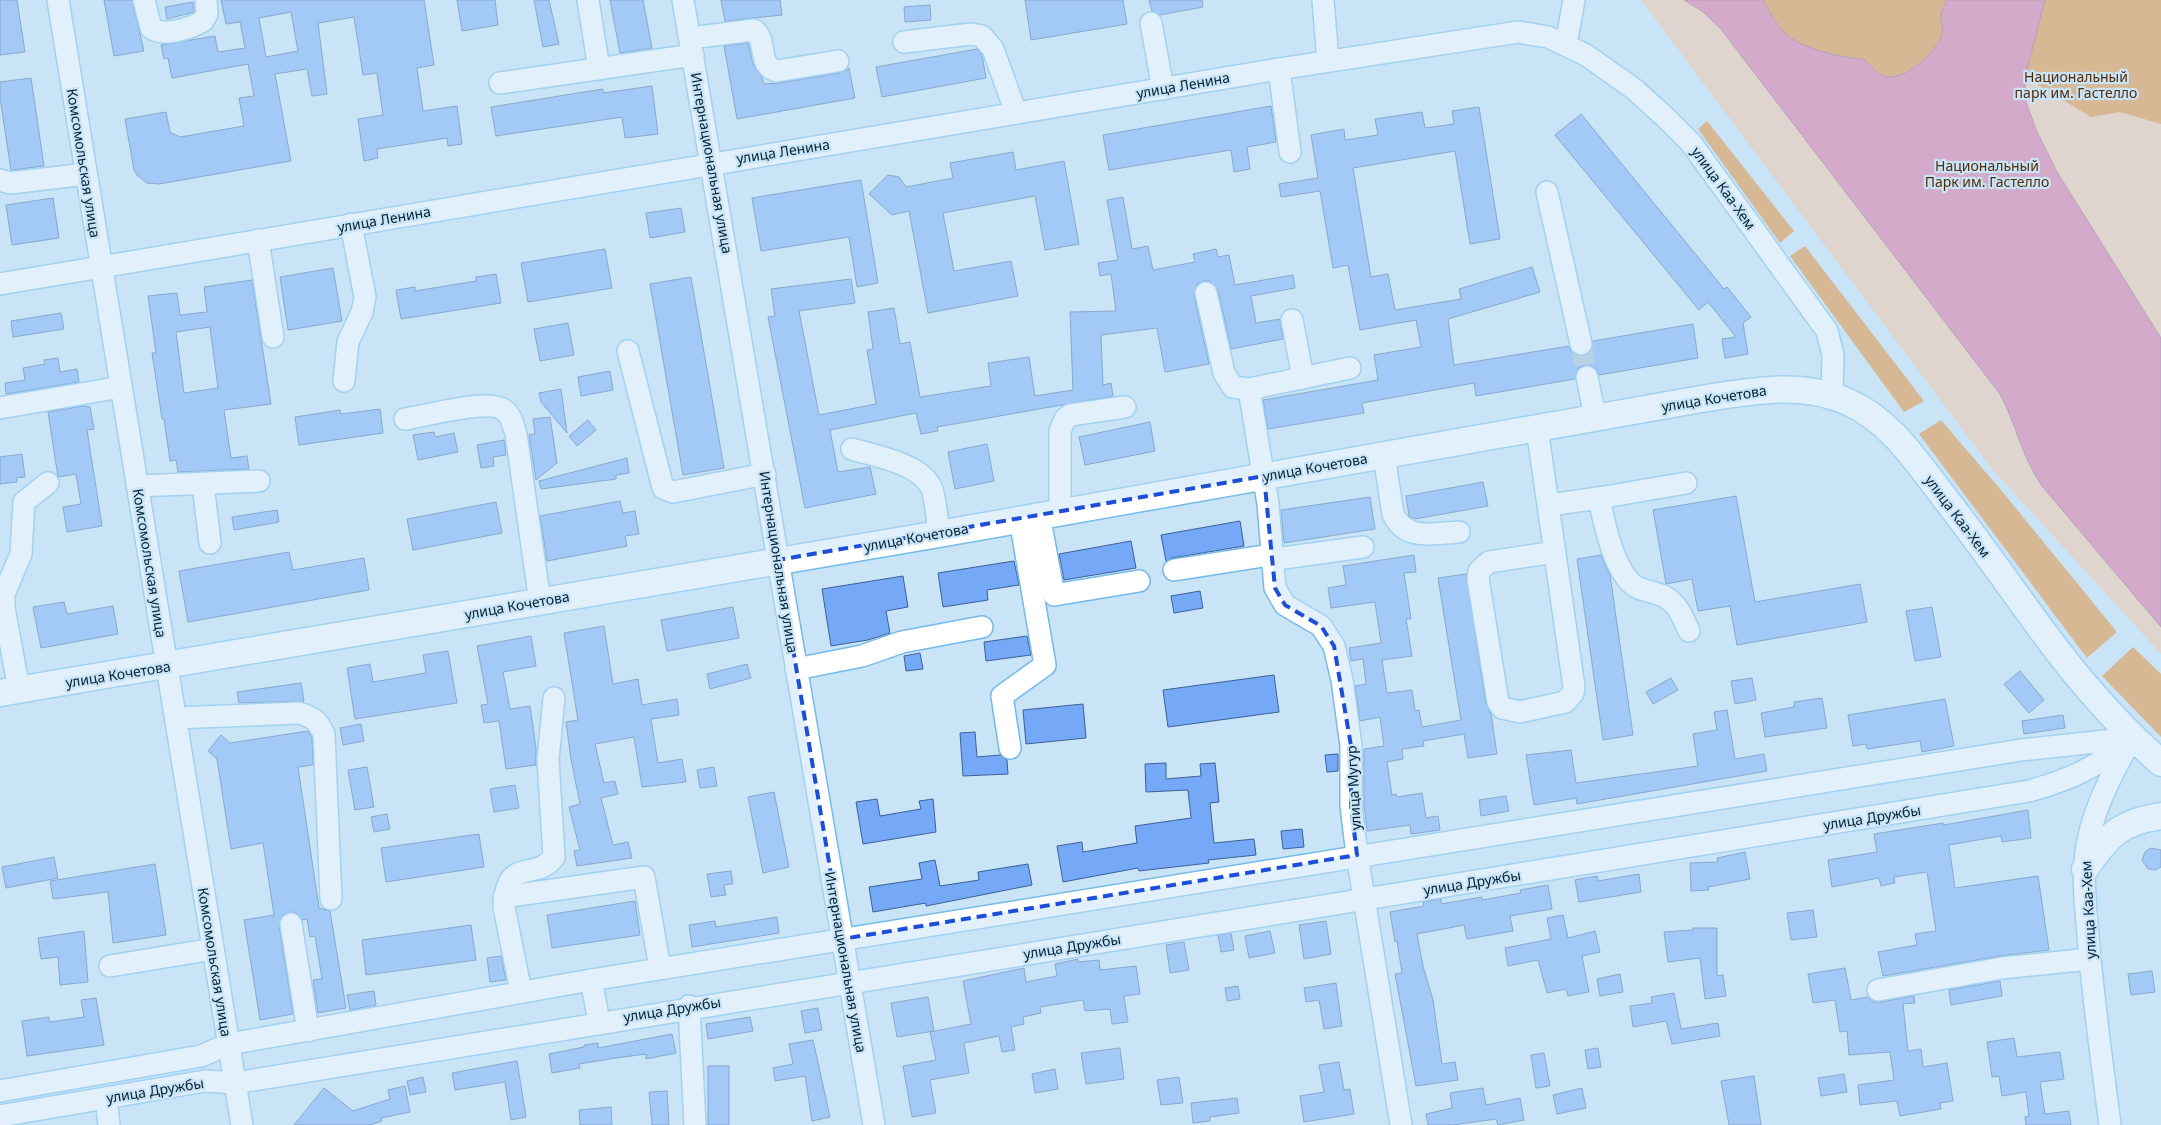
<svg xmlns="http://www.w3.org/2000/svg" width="2161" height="1125" font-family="'Noto Sans',sans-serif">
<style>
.green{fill:#fac49b}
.forest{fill:#e7831c}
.water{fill:#e06593;stroke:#9e5176}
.building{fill:#75a8f7;stroke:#3d6197;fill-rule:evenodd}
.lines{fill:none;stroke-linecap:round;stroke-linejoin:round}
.minor-tunnel{stroke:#a1bdd0;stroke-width:21;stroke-dasharray:21 11;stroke-linecap:butt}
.minor-casing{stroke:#75bae9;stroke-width:24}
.major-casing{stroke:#75bae9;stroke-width:29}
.minor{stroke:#fff;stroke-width:21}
.major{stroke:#fff;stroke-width:26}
.marked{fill:none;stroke:#1d4ed8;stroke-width:4;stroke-dasharray:10 6;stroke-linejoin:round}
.labels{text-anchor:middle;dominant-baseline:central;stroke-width:4.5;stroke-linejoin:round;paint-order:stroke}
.park-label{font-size:14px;fill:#542c05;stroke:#c9e4f7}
.street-label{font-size:14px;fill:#032132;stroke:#c9e4f7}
</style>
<rect width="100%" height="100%" fill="#c9e4f7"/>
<polygon class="green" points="1641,0 2161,0 2161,654 1992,469"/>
<g class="forest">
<path d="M1763,0H1946C1945,4 1942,10 1941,15C1940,22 1945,29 1941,37C1935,53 1903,83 1884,76C1876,73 1870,65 1864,59C1842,58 1800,49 1784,32C1775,23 1769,11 1763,0Z"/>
<polygon points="2045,0 2161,0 2161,124 2120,112 2091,117 2025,77"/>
<polygon points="1707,121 1794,231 1780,243 1698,129"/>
<polygon points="1805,246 1924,401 1904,412 1790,256"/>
<polygon points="1941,420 2001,490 2117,632 2087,658 1919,434"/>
<polygon points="2133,647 2161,674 2161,737 2102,676"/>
</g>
<path class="water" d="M1684,0H1763C1769,11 1775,23 1784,32C1800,49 1842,58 1864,59C1870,65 1876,73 1884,76C1903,83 1935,53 1941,37C1945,29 1940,22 1941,15C1942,10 1945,5 1946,0H2045L2025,77L2026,102L2037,132L2057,172L2161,338V627L2042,486C2022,457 2016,424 2000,394L1720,28L1702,11Z"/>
<g class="building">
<polygon points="0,0 17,0 25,52 0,55"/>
<polygon points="104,0 132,0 144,51 114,56"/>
<path d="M221,0H424L434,65L417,68L423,111L457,106L462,144L448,146L447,138L377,149L378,158L364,161L358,119L383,115L377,73L363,75L354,17L318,23L327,94L312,96L307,69L275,74L291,161L159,184L147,183L138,176L134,170L125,119L166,112L170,132L180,137L244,126L239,98L254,96L248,64L172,78L168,58L164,59L161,45L215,36L218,52L245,48L240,22L226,24ZM291,12L298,51L266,57L259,18Z"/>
<polygon points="457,0 495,0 498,25 462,31"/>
<polygon points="534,0 549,0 559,44 543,47"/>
<polygon points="610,0 643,0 652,48 620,53"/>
<polygon points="721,0 780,0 782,15 725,21"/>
<polygon points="1025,0 1123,0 1127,24 1031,40"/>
<polygon points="1149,0 1202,0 1203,7 1160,15 1152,11"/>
<polygon points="193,2 194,12 167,19 165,7"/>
<polygon points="930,5 931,20 905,22 904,7"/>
<polygon points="748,43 753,64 762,78 764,84 779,83 840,73 849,68 855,98 737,119 724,46"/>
<polygon points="977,49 982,55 986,78 882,97 876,67"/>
<polygon points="31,78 44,166 11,170 0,98 0,82"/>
<polygon points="652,86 658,134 625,138 622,117 496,136 491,107 603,89 603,93"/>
<polygon points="1271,106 1276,142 1247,147 1250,169 1234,172 1231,150 1109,170 1103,135"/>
<polygon points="1479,107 1500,239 1470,244 1455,151 1353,168 1371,277 1388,274 1395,310 1461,299 1459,289 1532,267 1540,292 1448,319 1454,365 1569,346 1572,353 1583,356 1590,353 1593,341 1693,324 1698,358 1599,375 1596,368 1585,365 1578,368 1575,379 1476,396 1474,383 1362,403 1364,413 1268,429 1263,400 1378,380 1374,355 1421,347 1416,320 1360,330 1348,265 1333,268 1320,191 1281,197 1279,184 1318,178 1311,135 1344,129 1345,140 1378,135 1375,119 1422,112 1425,128 1454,124 1452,111"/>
<polygon points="1581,114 1724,289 1727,287 1751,317 1743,323 1748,354 1725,358 1722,339 1736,337 1708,302 1699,310 1555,135"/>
<polygon points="1013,152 1016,170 1064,161 1079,244 1045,250 1035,196 943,213 954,271 1011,261 1018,296 928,313 909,211 892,215 869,194 888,175 899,177 906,187 953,178 950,163"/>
<polygon points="861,180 878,283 857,287 849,237 761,251 752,198"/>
<polygon points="1123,197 1132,249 1148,246 1153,270 1195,262 1193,254 1216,249 1218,257 1229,255 1235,285 1293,275 1295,288 1251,296 1256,323 1280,319 1283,339 1231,349 1218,290 1210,281 1203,281 1197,284 1194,295 1209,364 1165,372 1157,328 1101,335 1103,385 1111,383 1113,396 937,427 938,431 921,434 916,413 830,430 838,472 870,467 876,494 805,508 768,317 775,316 771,289 851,279 855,303 799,311 819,415 876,404 867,350 873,349 868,312 894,308 900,344 910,342 920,397 991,386 988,363 1029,357 1035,396 1073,390 1070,312 1116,311 1111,274 1100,276 1098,263 1118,260 1107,200"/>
<polygon points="53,198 59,238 12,245 6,205"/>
<polygon points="681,208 685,232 650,238 646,213"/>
<polygon points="605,249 612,288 528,302 521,263"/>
<polygon points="333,268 342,321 288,330 280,277"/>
<polygon points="496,274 501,303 401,319 396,290 415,287 415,291 476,281 476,277"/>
<polygon points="691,277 724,468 683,475 650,284"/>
<path d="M252,280L271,404L224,410L231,458L247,456L249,469L178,472L176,460L170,461L164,419H162L152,353H156L148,296L177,293L180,315L207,312L204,287ZM210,327L218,388L184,393L176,332Z"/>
<polygon points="61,313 64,329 13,337 11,321"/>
<polygon points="568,323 574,355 540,361 534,329"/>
<polygon points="58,358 60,372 77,369 79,382 6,394 5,383 25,380 23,368 45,364 44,360"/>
<polygon points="610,371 613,390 581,396 578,377"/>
<polygon points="561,389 567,433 541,402 539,393"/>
<polygon points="83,406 90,407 94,429 87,430 102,526 67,532 63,507 81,504 76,474 58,477 48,412"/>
<polygon points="380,409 383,433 299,445 295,417 340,410 341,414"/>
<polygon points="550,417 557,463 536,480 529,435 535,434 533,419"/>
<polygon points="588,420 596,430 577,446 569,436"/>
<polygon points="1150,422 1155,451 1085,465 1079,437"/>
<polygon points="434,432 435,437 454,433 458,452 418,460 413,435"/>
<polygon points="504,440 506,455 493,457 494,466 481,468 477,445"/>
<polygon points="987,444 994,481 955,489 948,452"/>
<polygon points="22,454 25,477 16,478 17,482 0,484 0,457"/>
<polygon points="627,458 629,473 616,475 616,479 541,489 539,481"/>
<polygon points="1483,482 1488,506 1415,519 1409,516 1406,496"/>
<polygon points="1736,496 1755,602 1860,584 1867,622 1737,645 1730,606 1698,611 1692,579 1666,584 1653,510"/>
<polygon points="1370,497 1375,529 1284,543 1281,510"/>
<polygon points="620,501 623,513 635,511 639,534 625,536 627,546 547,561 540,516"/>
<polygon points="496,502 502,533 413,550 407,519"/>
<polygon points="277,510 279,522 234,530 232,517"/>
<polygon points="1240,521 1244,546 1172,558 1166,561 1161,535"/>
<polygon points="1131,541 1136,568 1064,580 1059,554"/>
<polygon points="289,552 293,570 364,558 369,590 188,622 179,571"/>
<polygon points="1414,555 1416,572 1404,573 1411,619 1406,619 1412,656 1382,660 1387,693 1412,690 1415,711 1419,710 1422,727 1461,720 1438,578 1466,574 1486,704 1491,714 1497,754 1468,758 1464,734 1423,741 1424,746 1402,749 1403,759 1387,762 1392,795 1396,794 1397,797 1422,793 1426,818 1438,816 1440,830 1411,834 1410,825 1367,831 1364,805 1364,749 1384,746 1380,717 1360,721 1355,686 1366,684 1363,659 1351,661 1349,648 1381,643 1375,602 1331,608 1328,588 1346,585 1343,566"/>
<polygon points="1601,555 1610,575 1633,735 1603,740 1577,559"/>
<polygon points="1014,561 1019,585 987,590 988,600 943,607 938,573"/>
<polygon points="903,576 908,607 886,611 890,633 868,640 831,646 822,589"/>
<polygon points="1200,591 1203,608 1174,613 1171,596"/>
<polygon points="64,602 67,614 113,606 118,634 41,648 33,607"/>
<polygon points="733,607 739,638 667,651 661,620"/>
<polygon points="1932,607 1941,657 1915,661 1906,611"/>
<polygon points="604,626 613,684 638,679 642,705 677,699 679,715 651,719 658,763 682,759 686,782 642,787 634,737 595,744 604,783 615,781 618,794 601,798 613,845 628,842 632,858 577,866 574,851 580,850 569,807 580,804 571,759 566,722 578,720 564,633"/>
<polygon points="531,636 536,666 503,672 510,709 530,706 536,748 536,765 506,769 499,721 484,723 481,705 488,704 477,646"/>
<polygon points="1027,636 1031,655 986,661 984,642"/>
<polygon points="448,651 457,703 355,719 347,668 370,664 373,682 426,673 423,655"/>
<polygon points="920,653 923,669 906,671 904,656"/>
<polygon points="747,664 751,678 710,689 707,674"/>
<polygon points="2020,671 2044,700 2029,713 2004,684"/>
<polygon points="1274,675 1279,712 1168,727 1163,690"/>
<polygon points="1671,678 1678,690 1653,704 1646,692"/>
<polygon points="1752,678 1756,700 1735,704 1731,681"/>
<polygon points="301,683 304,701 239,703 237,692"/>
<polygon points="1822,698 1827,728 1765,737 1761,713 1794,707 1794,702"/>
<polygon points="1945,699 1954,746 1922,752 1920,741 1867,749 1866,744 1853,746 1848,715"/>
<polygon points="1083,704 1086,738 1026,744 1023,710"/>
<polygon points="1727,710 1735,759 1764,754 1767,771 1577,804 1576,798 1534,805 1526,755 1571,750 1576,783 1698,766 1693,734 1717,730 1714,712"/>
<polygon points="2063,715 2065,728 2024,734 2022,721"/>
<polygon points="361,724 364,741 343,745 340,728"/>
<polygon points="308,731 312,737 313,765 298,767 319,908 330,911 346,1008 318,1013 313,980 322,979 315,936 310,937 307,919 302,920 296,913 290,912 283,915 279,926 293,1014 260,1020 244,920 274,915 263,843 231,849 217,759 208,751 221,735 230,743"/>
<polygon points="975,732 977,757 1000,755 1007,760 1008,774 963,776 960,733"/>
<polygon points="1338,754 1338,771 1327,772 1325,755"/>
<polygon points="1166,763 1166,779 1201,776 1200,764 1215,763 1219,802 1210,803 1214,843 1254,839 1256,855 1208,860 1209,863 1139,871 1138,868 1063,882 1057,846 1082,842 1083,852 1137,843 1135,826 1191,818 1188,790 1146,792 1145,764"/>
<polygon points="367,767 374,807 355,810 348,770"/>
<polygon points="714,767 717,786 700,788 697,770"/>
<polygon points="515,785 519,808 494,812 490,789"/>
<polygon points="774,792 789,867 763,873 748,797"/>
<polygon points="1506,796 1509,811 1481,816 1479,800"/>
<polygon points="877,799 880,816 921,809 919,801 933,799 936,832 863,844 856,802"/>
<polygon points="2028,810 2031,838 2002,842 2001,836 1949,845 1955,888 2038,876 2049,950 2000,956 1883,976 1878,952 1917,945 1915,934 1936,931 1927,872 1894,877 1895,883 1881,886 1879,878 1832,887 1828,860 1877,852 1874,834 1943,823 1944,825"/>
<polygon points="387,814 390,829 374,832 371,817"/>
<polygon points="1302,829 1304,847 1283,849 1281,831"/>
<polygon points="479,834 484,867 386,882 381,848"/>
<polygon points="2151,848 2161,850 2161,867 2155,870 2148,869 2142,860 2145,852"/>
<polygon points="1745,852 1750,879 1708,887 1709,890 1691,891 1690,863 1718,862 1717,858"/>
<polygon points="54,857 58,878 6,888 2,867"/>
<polygon points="935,860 940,886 979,880 978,872 1028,864 1032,885 926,906 926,903 873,912 869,887 922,879 919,863"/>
<polygon points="155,864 166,935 113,943 108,892 53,899 50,881"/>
<polygon points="731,871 733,884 724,885 726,895 711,897 707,874"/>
<polygon points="1639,874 1641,892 1579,902 1575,880 1597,876 1598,881"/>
<polygon points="1548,885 1552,909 1510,916 1513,931 1467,939 1464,925 1417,934 1423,966 1433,1000 1442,1064 1455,1062 1458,1080 1416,1086 1395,974 1402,973 1397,941 1395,942 1390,912 1424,906 1423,902 1441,899 1441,904 1482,897 1482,900 1521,893 1520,890"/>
<polygon points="635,901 640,935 552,948 547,915"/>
<polygon points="1813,910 1817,937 1791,940 1787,913"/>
<polygon points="1563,915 1568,938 1595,931 1600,952 1582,956 1589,992 1568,996 1566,989 1547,993 1538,960 1508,966 1505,948 1551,939 1547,918"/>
<polygon points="777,917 779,933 692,947 689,925 715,921 716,927"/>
<polygon points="1326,921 1331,954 1304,959 1299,925"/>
<polygon points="471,925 476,960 366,975 362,940"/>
<polygon points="1693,928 1717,928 1717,976 1723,975 1726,996 1705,999 1700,958 1668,962 1664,932 1693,930"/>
<polygon points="84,931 88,982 60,985 58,957 41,959 38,938"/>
<polygon points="1270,931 1275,953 1249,958 1245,936"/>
<polygon points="1231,933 1234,950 1221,952 1218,935"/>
<polygon points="1184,942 1189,970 1170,973 1166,945"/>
<polygon points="501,956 506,980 490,982 487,958"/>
<polygon points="1078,959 1078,962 1099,960 1100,970 1136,966 1140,994 1124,996 1128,1022 1112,1024 1110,1009 1085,1011 1083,1000 1040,1007 1041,1013 1023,1017 1024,1024 1011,1027 1015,1050 1002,1052 999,1036 964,1043 969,1073 930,1080 936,1113 912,1117 903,1066 936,1060 930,1032 971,1024 963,981 1024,968 1026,982 1057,976 1055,964"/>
<polygon points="1845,968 1851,1000 1868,997 1873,1002 1880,1002 1914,996 1915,1003 1903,1004 1908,1051 1921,1049 1923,1067 1947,1063 1953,1101 1940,1103 1941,1109 1900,1116 1897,1101 1860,1105 1858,1085 1894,1080 1890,1052 1849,1055 1847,1031 1840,1032 1835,1000 1813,1003 1808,974"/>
<polygon points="2152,971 2155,992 2131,995 2128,974"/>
<polygon points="1620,974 1623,992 1600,996 1597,979"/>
<polygon points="2000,981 2002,996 1951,1005 1949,990"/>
<polygon points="1336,983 1342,1026 1324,1029 1319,1000 1306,1002 1304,988"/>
<polygon points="1238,986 1240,999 1227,1001 1225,988"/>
<polygon points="374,991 376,1005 350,1010 347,995"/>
<polygon points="1674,993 1681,1029 1718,1023 1720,1036 1672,1044 1666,1021 1633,1027 1630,1006 1652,1003 1651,997"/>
<polygon points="928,997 934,1031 897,1037 891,1003"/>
<polygon points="96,998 104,1045 27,1056 22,1021 49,1017 50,1022 84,1017 81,1000"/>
<polygon points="818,1008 822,1030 805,1033 801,1011"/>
<polygon points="750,1017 753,1031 708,1039 706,1024"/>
<polygon points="672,1034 676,1053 646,1059 646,1054 616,1058 579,1064 580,1068 552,1073 549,1054 584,1047 584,1045 598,1043 598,1048"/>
<polygon points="2014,1038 2017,1057 2060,1052 2064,1079 2040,1082 2045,1114 2069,1111 2071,1125 2026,1125 2025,1117 2029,1116 2026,1092 2002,1096 1999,1076 1992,1077 1987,1042"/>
<polygon points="813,1040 830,1117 812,1121 805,1076 775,1081 773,1068 793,1064 789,1044"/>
<polygon points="1120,1048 1124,1079 1086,1084 1081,1053"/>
<polygon points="1598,1048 1601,1067 1588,1069 1585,1050"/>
<polygon points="1544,1053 1550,1086 1536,1088 1531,1055"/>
<polygon points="517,1061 526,1117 511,1120 505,1082 455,1090 452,1073"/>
<polygon points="1339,1062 1344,1090 1350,1089 1354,1114 1304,1122 1300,1096 1324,1092 1319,1065"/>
<rect x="708" y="1066" width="21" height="59"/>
<polygon points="1055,1069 1058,1089 1035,1093 1032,1074"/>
<polygon points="1844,1074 1847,1092 1821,1096 1818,1078"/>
<polygon points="1754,1076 1761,1125 1729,1125 1721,1081"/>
<polygon points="423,1077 426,1092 410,1095 407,1081"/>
<polygon points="1179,1077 1183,1103 1161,1105 1157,1080"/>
<polygon points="405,1086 410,1112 381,1118 382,1121 370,1125 294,1125 324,1088 353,1111 390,1099 388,1090"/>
<polygon points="1483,1088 1486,1105 1520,1098 1524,1120 1498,1125 1496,1119 1453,1125 1428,1125 1426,1114 1452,1108 1450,1093"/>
<polygon points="1582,1088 1586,1108 1557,1114 1553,1095"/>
<polygon points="667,1091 669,1125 652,1125 649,1092"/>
<polygon points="1237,1098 1239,1113 1210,1117 1210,1121 1193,1123 1191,1103"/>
<polygon points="611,1107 612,1125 580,1125 579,1110"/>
</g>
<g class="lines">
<polyline class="minor-tunnel" points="1581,344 1587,377"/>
<g class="minor-casing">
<g id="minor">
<polyline points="58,0 242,1125"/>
<path d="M144,0L151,28C164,37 189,29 203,21L207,14L206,0"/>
<polyline points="588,0 599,69"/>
<polyline points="683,0 874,1125"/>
<polyline points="1323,0 1328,61"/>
<polyline points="1151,23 1163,89"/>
<path d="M690,38L754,30C768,40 757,67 777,71L838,61"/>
<polyline points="904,42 971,34 982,36 993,49 1016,113"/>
<polyline points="1566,44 1574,0"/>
<polyline points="1279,69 1290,152"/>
<polyline points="500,83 693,55"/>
<polyline points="0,180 10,183 86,174"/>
<polyline points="1547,192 1581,344"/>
<polyline points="258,240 273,337"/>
<polyline points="0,284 1279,69 1518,32 1548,37 1586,55 1634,89 1666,118 1691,143 1827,331 1833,355 1832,396"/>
<polyline points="1206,293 1224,373 1233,387 1249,389 1350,368"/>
<polyline points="1292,320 1303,378"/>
<polyline points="628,351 663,488 673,492 765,474"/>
<polyline points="1587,377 1595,417"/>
<polyline points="344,381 348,342 362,312 365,297 351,224"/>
<polyline points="1249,389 1268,504 1275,588 1285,605 1321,626 1334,646 1342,680 1351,746 1351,806 1357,855 1401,1125"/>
<polyline points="0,408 121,387"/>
<path d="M405,419C426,416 488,398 504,410C512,416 513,425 516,434L540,602"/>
<polyline points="1537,428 1574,687 1573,693 1565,702 1520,712 1502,708 1498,702 1478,579 1479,571 1489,562 1555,552"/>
<path d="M852,449C875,456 919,463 931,487C936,497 937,522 939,534"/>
<path d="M1384,455L1393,514C1406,542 1434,533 1459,532"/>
<polyline points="203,484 210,543"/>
<polyline points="137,486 259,481"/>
<polyline points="1599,498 1686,483"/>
<path d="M1549,505L1599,498C1604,522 1612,563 1630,582C1641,593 1653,590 1665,597C1678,604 1683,618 1689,631"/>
<polyline points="1060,512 1060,431 1065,419 1070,415 1125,407"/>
<polyline points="1039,515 1054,595 1139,581"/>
<polyline points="1174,570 1270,555 1283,558 1363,547"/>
<polyline points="796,669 862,656 902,642 982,627"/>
<polyline points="19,690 4,608 4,594 21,554 24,502 48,483"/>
<path d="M176,718L299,713C313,717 318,721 324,734L331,899"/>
<polyline points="1010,748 1002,696 1045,665 1020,519"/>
<polyline points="504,897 644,877 660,968"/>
<polyline points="291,924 308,1031"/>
<polyline points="110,966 213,949"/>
<polyline points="591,980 599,1021"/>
<polyline points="1878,990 2002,968 2090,959"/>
<path d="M521,992L504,907C506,855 536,882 554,857L548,759L554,698"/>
<polyline points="689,1006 695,1125"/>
<polyline points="0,1091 201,1056 229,1044 591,980 2021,750 2133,738"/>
<polyline points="106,1098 109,1125"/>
<path d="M0,1116L205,1081L235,1083C832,981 1431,889 2029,791C2076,778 2095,767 2133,738"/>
<path d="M2110,1125C2102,1062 2093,999 2088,936C2086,908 2082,880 2086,852C2091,815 2109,779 2127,747"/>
</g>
</g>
<g class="major-casing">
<g id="major">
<path d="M0,693L939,534L1707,398C1753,391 1803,381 1848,402C1887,419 1912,455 1937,488C1975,536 2010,587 2047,637C2081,683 2118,725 2161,763"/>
<path d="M2085,869C2108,836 2119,822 2161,816"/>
</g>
</g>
<use href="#minor" class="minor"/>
<use href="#major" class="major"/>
</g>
<path d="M0 0H2161V1125H0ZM1264,476L1275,588L1285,605L1321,626L1334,646L1351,746V806L1357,855L842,939L778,560Z" fill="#c9e4f7" fill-opacity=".55" fill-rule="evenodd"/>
<path class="marked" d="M1264,476L1275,588L1285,605L1321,626L1334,646L1351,746V806L1357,855L842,939L778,560Z"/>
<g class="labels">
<g class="park-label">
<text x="2076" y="76">Национальный<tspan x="2076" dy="16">парк им. Гастелло</tspan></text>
<text x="1987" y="165">Национальный<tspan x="1987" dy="16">Парк им. Гастелло</tspan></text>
</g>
<g class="street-label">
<text transform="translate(1183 85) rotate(-10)">улица Ленина</text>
<text transform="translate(783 151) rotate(-9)">улица Ленина</text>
<text transform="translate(84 163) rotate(81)">Комсомольская улица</text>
<text transform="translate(712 163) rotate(80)">Интернациональная улица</text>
<text transform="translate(1724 188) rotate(54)">улица Каа-Хем</text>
<text transform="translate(384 219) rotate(-10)">улица Ленина</text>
<text transform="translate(1714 398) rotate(-9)">улица Кочетова</text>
<text transform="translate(1315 467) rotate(-10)">улица Кочетова</text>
<text transform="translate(1958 516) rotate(53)">улица Каа-Хем</text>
<text transform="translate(916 537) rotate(-10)">улица Кочетова</text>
<text transform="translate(779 562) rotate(81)">Интернациональная улица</text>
<text transform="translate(150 563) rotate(81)">Комсомольская улица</text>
<text transform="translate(517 605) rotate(-10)">улица Кочетова</text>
<text transform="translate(118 674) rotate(-9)">улица Кочетова</text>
<text transform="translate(1353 788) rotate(-93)">улица Мугур</text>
<text transform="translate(1872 817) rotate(-9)">улица Дружбы</text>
<text transform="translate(1472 882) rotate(-9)">улица Дружбы</text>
<text transform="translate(2088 910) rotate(-93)">улица Каа-Хем</text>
<text transform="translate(1072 946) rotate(-9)">улица Дружбы</text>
<text transform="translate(215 962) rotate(81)">Комсомольская улица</text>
<text transform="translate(846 962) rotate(80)">Интернациональная улица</text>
<text transform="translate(672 1009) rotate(-9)">улица Дружбы</text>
<text transform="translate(155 1090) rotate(-9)">улица Дружбы</text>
</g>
</g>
</svg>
